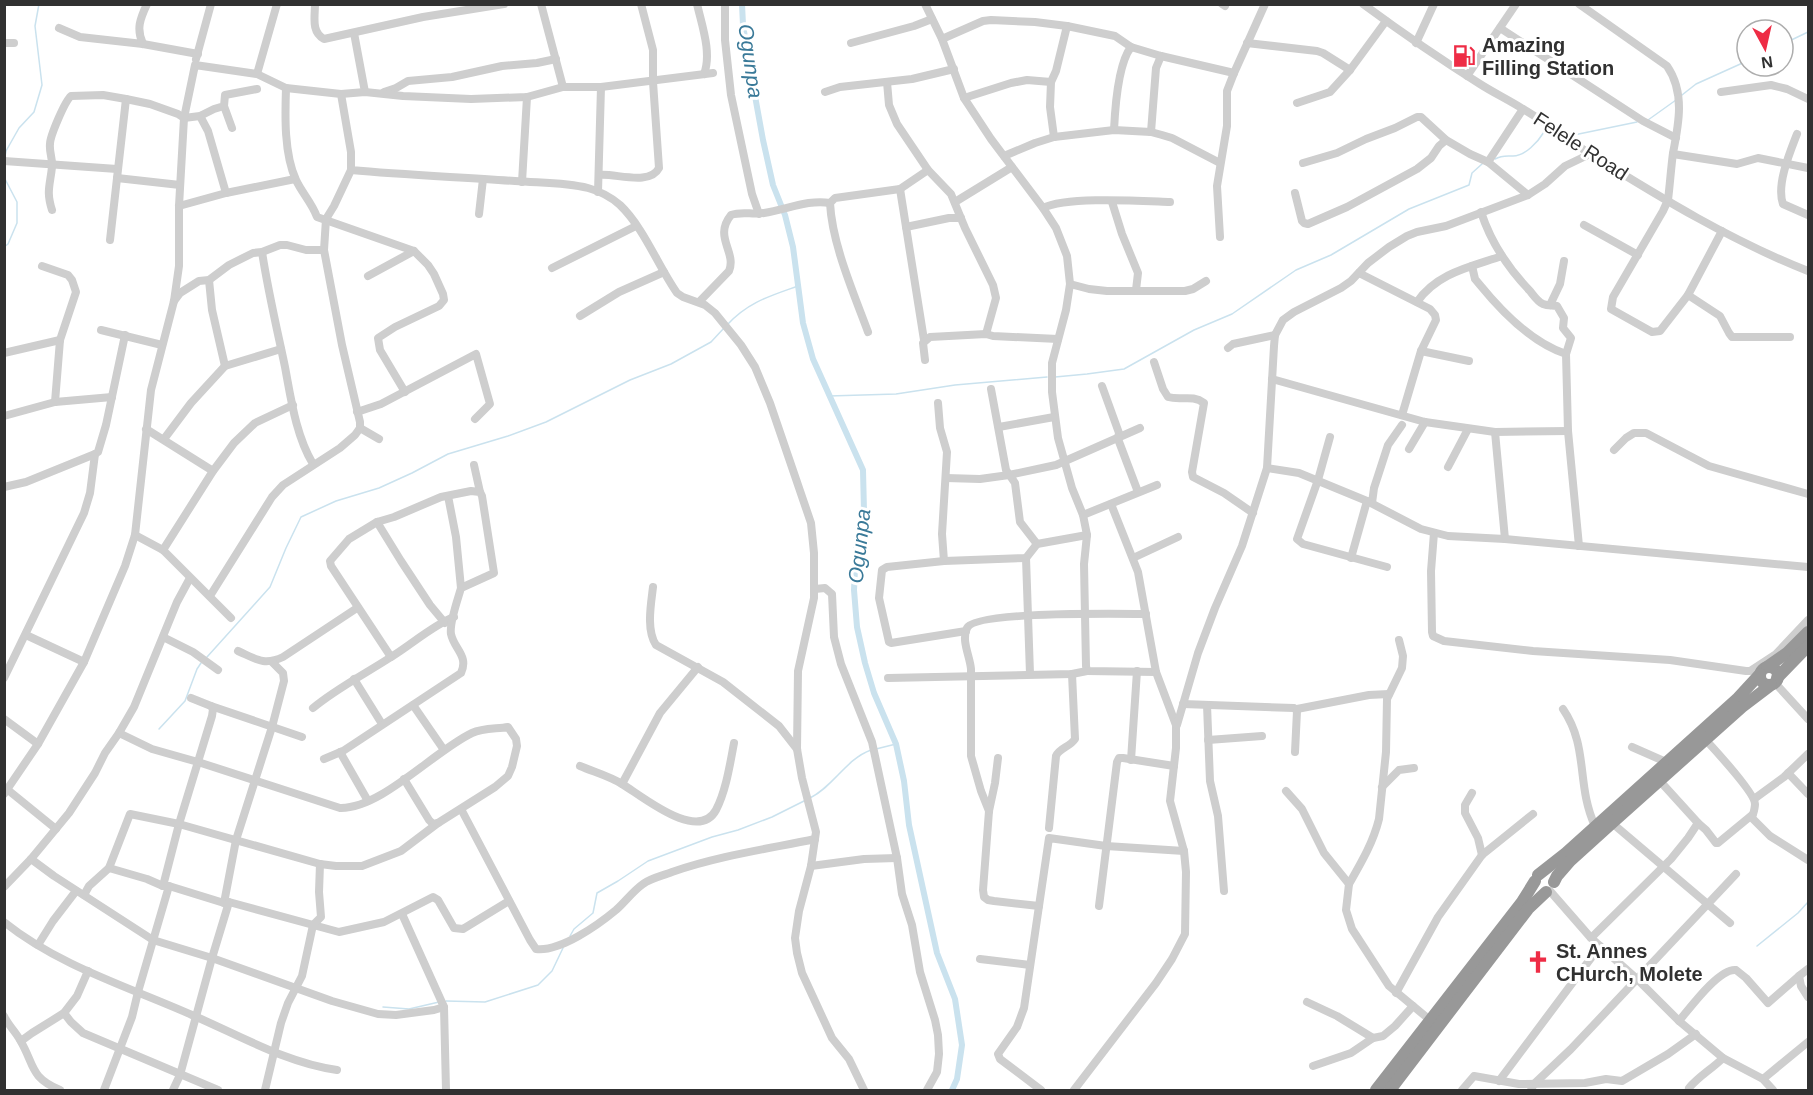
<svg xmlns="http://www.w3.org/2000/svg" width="1813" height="1095" font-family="Helvetica,sans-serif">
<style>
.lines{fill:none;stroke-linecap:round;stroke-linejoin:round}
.stream{stroke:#cae2ee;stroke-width:1.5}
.canal{stroke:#cae2ee;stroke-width:6}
.minor{stroke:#cecece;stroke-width:8}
.highway{stroke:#989898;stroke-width:12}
.labels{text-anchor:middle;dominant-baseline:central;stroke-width:6;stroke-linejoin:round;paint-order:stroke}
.poi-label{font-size:20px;font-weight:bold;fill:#313131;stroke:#fff;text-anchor:start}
.street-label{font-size:20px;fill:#313131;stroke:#fff}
.water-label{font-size:21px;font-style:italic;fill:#397998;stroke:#fff}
</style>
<rect width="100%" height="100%" fill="#fff"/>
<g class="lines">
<g class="stream">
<polyline points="1783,44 1808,32"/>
<polyline points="1682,95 1696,84 1747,61"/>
<polyline points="1648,120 1676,100"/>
<polyline points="1569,136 1637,122"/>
<polyline points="5,156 6,151 19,128 34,112 42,85 35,26 39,4"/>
<path d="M1495,159C1502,155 1506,156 1513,156C1525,156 1538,142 1544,132L1550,131"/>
<polyline points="4,247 8,244 17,223 17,202 5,179 5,164"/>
<path d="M727,325C748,302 770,296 798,286"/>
<polyline points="1055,377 1087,374 1124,369 1194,330 1232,314 1296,270 1331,255 1409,209 1469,185 1472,173 1482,164"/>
<polyline points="829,396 896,394 955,385 1047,377"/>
<polyline points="207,657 270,587 286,548 301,517 336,501 379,488 412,473 448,454 508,436 546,422 630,380 671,364 711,342 724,328"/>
<polyline points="159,729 185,701 197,669 201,663"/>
<polyline points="876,749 896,744"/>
<path d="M810,798C834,786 846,759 871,750"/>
<polyline points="570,936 574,929 593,913 597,893 618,881 648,861 712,837 738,830 772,817 806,800"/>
<polyline points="1757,946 1798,913 1808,902"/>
<polyline points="446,1001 485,1002 538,985 552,971 563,948"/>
<polyline points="383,1007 409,1009 439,1002"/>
</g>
<polyline class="canal" points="742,4 743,25 749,63 763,140 773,185 785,215 793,247 803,323 813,359 863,470 864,511 856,548 854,590 857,627 865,663 874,693 896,744 904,781 909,825 937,953 955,999 962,1045 957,1079 952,1090"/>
<g class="minor">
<path d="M315,4C315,17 311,32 324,39L423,17L504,4"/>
<polyline points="541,4 563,87"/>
<path d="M697,4C702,26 712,53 704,74"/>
<polyline points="725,4 725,40 731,95 752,194 759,214"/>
<polyline points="925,4 942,39 964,98 991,139 1043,208 1056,228 1067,256 1070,284 1066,310 1052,363 1052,392 1058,438 1072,488 1083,515 1087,535 1084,564 1086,666 1087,671 1156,672 1176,725 1176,748 1170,801 1184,851 1186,872 1185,934 1172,959 1156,983 1074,1090"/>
<polyline points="1222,4 1225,6"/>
<path d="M1363,4C1401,32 1440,59 1480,84C1494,93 1509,100 1523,109C1547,123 1568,140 1592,155C1661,198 1732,241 1808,271"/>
<path d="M1579,4L1667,66C1685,92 1679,123 1673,153C1671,168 1670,184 1668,200L1663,211L1613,297L1611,309L1652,332L1660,331L1688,295L1722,231"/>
<polyline points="59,28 80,37 143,44 198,54"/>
<polyline points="1500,28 1643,121 1676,138"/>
<polyline points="354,33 365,92"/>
<polyline points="942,39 983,21 991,20 1035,22 1067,26 1115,36 1131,47 1161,56 1234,73"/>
<polyline points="4,43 14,43"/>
<polyline points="851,43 914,26 932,19"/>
<polyline points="1247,43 1317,51 1323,53 1350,70"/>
<polyline points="1416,43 1434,4"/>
<path d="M143,44C136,29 140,19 147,4"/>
<polyline points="196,59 211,4"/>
<polyline points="257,74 277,4"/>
<polyline points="1467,76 1516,4"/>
<polyline points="887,82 889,105 897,124 928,170 951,194 965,228 993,285 996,298 986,334"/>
<path d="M286,88C285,116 284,154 296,180C302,193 312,203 317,217L414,251L428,265L434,274L443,294L444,300L439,306L395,327L378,338L380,350L405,392"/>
<polyline points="384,92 396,88 408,81 452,77 502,66 537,63 556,59"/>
<polyline points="825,92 840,87 912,79 954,69"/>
<polyline points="1721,92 1771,85 1787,89 1808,99"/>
<polyline points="341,94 365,92 403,96 471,99 527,97 563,87 601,87 713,73"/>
<polyline points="964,98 1011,83 1027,80 1051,82"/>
<polyline points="1297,103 1330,92 1350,70 1386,21"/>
<polyline points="224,106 232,128"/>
<polyline points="200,116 208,131 226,193"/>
<path d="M1114,130C1115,109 1118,64 1131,47"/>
<polyline points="1151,132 1156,68 1161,56"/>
<path d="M1797,134C1790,152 1776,185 1783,204L1808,215"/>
<polyline points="1054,137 1050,107 1051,82 1056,71 1067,26"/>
<polyline points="1673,154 1737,164 1758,158 1808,168"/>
<polyline points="1004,156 1035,143 1054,137 1114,130 1151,132 1162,135 1172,138 1220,163"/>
<polyline points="4,161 117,169"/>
<polyline points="1488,162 1523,109"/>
<polyline points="1303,163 1337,153 1366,139 1395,128 1417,117 1421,117 1446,140 1470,154 1488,162 1528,195"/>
<path d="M599,175C615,173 650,186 659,168L653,82V50L641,4"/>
<polyline points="117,178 180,185"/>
<polyline points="522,182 527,97"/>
<polyline points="900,189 924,340"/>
<polyline points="598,192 601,87"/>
<polyline points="1295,193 1302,221 1304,223 1308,224 1347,207 1417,169 1431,158 1439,146 1446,140"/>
<polyline points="955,202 1012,167"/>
<polyline points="1112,202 1122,234 1138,273 1136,290"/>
<polyline points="179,206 226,193 295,179"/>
<path d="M1043,208C1066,196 1142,201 1170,202"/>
<path d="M52,210C46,191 50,186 52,167C53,160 49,152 50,144C50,136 65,101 71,96L103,95L126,99L150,104L178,114L184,118L200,116L214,109L224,106L225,95L257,89"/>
<path d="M1481,212C1491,243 1508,268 1530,291C1534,296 1538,302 1543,304C1548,306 1552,305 1557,306L1564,318L1563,328L1571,338L1566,354L1568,431L1579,546"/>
<polyline points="479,214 483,179"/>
<polyline points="1584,225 1638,255"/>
<polyline points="906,227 949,218 961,218"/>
<polyline points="1220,237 1217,186 1227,126 1227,91 1234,73 1265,4"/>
<polyline points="110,240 126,99"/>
<path d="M262,252C268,291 277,329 285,367C291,399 296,436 313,464"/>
<polyline points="42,266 68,275 72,280 76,292 60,340 55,402"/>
<path d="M1472,266L1475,279L1480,285C1502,312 1532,343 1566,354"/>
<polyline points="552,268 636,226"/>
<polyline points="1359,273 1430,309 1435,315 1436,320 1421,351 1402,415"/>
<polyline points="368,276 414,251"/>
<polyline points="209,280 212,310 225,366"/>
<polyline points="1070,284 1089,289 1107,291 1185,291 1193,289 1206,281"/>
<polyline points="1688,295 1720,316 1729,333 1732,337 1790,337"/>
<polyline points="174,301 180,293 199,281 209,280 229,265 253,253 262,252 280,245 287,245 306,250 324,250"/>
<path d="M699,302L729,271C737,252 713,237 731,215C742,211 752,215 764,213C786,210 808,199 830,203"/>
<path d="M1417,302C1437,273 1470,267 1502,256"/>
<polyline points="1550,305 1560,284 1564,261"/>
<polyline points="580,316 619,292 664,272"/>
<polyline points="101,330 162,345"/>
<path d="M868,332C854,294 832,244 830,203L835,198L900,189L928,170"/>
<polyline points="1228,348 1233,344 1275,335"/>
<polyline points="1421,351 1469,361"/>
<polyline points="4,353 60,340"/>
<polyline points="925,360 923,343 930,337 986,334 993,336 1058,339"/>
<path d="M1154,362L1163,389L1168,397C1181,401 1192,394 1204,403L1192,472L1193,477L1224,493L1253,513"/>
<polyline points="1272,379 1425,422 1495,432 1568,431"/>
<polyline points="1102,386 1119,433 1118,439 1138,492"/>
<polyline points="991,389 1006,470 1015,483 1020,522 1037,544"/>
<polyline points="938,403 940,428 947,452 942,534 944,561"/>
<polyline points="357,412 381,404 476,354 490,404 475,419"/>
<polyline points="4,416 55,402 112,397"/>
<polyline points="999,427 1054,417"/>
<polyline points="360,428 379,439"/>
<polyline points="146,429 213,471"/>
<polyline points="1495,432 1505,539"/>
<polyline points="1330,437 1318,480 1297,539 1303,544 1387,567"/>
<polyline points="164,439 191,403 225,366 281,349"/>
<polyline points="1409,449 1425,422"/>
<polyline points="1614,450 1626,438 1634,433 1646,433 1709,466 1808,494"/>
<polyline points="474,465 480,492"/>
<polyline points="1448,467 1468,429"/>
<polyline points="1267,468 1299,473 1367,501 1421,529 1448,536 1505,539 1808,567"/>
<polyline points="946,478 980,479 1009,475 1056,465 1140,428"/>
<polyline points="4,487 26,482 95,454"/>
<polyline points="448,496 456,537 461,588"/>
<polyline points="1372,503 1374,488 1388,445 1402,425"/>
<polyline points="1111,504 1138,572 1156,672"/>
<polyline points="1083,515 1157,485"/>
<polyline points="377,522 401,561 430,605 445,623"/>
<polyline points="1434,533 1431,571 1432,632 1433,636 1444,641 1533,651 1670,660 1746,671 1750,671 1776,654 1808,620"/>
<polyline points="135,535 163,550 231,618"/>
<polyline points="163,550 213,471 234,443 255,423 293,405"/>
<polyline points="1026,558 1030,674"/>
<polyline points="1133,558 1178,537"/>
<polyline points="1351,558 1367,501"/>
<path d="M653,587C651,604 646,630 656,645L723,682L779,726L797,749"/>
<polyline points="815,589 825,588 832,594 834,637 841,664 872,742 897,858 902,894 912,925 920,972 935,1020 938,1035 939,1054 937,1072 927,1090"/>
<polyline points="210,596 272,497 283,485 340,448 355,435 360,428 360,422 342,345 324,250 326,219 334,206 351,170"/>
<polyline points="966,631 891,643 889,642 879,598 882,570 887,567 944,561 1026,558 1037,544 1087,535"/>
<polyline points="26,635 84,662"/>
<polyline points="163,637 193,652 218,670"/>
<path d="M238,651C256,659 264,666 283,657L357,608"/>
<polyline points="4,678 84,513 90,493 95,454 98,452 106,425 125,335"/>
<polyline points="888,678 1072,674 1087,671"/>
<polyline points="354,679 382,724"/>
<polyline points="1775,683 1808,719"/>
<polyline points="1183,704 1294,708 1297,711 1295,752"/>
<polyline points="413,705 444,750"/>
<polyline points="1207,705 1210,781 1218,816 1224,891"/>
<polyline points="211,706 302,737"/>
<path d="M313,708C337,688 365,674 391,657C411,645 433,625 454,617"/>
<polyline points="1297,709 1369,695 1389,694"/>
<path d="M1563,709C1589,747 1576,785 1595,826"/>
<polyline points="4,719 38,744"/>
<polyline points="1177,725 1198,653 1215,608 1242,546 1267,468 1274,346 1275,335 1283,320 1294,312 1341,288 1351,281 1368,263 1389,247 1407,236 1417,232 1446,226 1528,195 1545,184 1565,166 1590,154"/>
<path d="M1705,739C1715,750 1755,793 1755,804C1755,809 1753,814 1752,818L1770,836L1808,860"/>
<polyline points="1208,740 1262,736"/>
<polyline points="1632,747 1666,762"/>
<polyline points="340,752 368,801"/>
<polyline points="998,758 995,783 989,811 983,890 984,897 988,900 994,901 1039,906"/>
<path d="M324,759L343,751L461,673C469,656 454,649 451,634C449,623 458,599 461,588L494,573L482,496L480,492L471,491L441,497L394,517L377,522L349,539L330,561L331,566L391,657"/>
<polyline points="1131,760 1137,671"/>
<path d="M580,766C594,772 609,776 622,784C642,796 698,843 716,810C726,791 730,764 734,743"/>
<polyline points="1788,773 1808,794"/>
<polyline points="404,779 429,820 433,824 438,823"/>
<polyline points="622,784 660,713 698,667"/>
<polyline points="1382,787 1399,770 1414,768"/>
<polyline points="8,790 56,829"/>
<polyline points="1286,791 1302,809 1324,853 1349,884 1346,910 1352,929 1389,986 1430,1020"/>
<polyline points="1472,793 1465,805 1465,813 1478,838 1482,855"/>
<path d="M4,794L38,744L84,662L125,566L135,535L151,390L174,301L179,266V206L184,118L195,65L257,74L286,88L341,94L351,152V170C405,175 460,177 515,181C539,183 565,182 588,188C599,191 611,197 620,205C644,228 658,266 677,293L683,297L705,305L715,313L741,345L755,367L770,403L811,523L814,553V598L798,671L797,749L802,778L816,832L811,866L799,911L795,938L797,953L802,973L832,1038L849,1059L864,1090"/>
<polyline points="1754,799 1784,777 1808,754"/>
<path d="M461,809L530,940L536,949C560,952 598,925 616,910C625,902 633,891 643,884C651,878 662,876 672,872C718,856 767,849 815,839"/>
<path d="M989,811L981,791L971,756V669C970,656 961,641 967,628C975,611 1122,614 1146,614"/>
<polyline points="1612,823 1730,923"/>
<polyline points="1698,823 1706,830 1716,843 1718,843 1752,815"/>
<path d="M1049,828L1056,756C1059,748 1070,747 1075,739L1072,674"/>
<polyline points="31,859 54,876 153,940 212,958 332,1001 378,1014 396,1015 434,1010 444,1007"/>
<polyline points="811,866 864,859 897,858"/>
<polyline points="109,868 147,879 163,886 169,886 224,903 229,902 339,932 384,922 433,897 438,900 454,928 463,929 509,901"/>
<path d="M1349,884C1361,863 1373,843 1379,819L1386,752L1387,699L1402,668L1403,656L1399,640"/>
<polyline points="163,886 179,824 212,716 213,709 211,706 191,698"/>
<polyline points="4,887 31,859 69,813 95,773 105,753 119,733 134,707 177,602 190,578"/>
<polyline points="1550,891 1591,938 1637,979 1679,1021 1723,1058 1763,1079 1773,1090"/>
<path d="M84,895L89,886L109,868L130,814L179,824L320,864L336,866H362L401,851L438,823L495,787L508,776L512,767L517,746L516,739L508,727C497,729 483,728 472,733C434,751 381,809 340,808L198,762L152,749L119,733"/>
<polyline points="224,903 236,840 272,727 284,681 283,673 272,662"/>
<polyline points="1099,906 1117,762 1119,758 1123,758 1174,766"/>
<polyline points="402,914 444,1007 446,1090"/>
<path d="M4,922C59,966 129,987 192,1015C239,1035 286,1063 337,1070"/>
<polyline points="1591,938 1671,859 1688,838 1698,823 1659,780"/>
<polyline points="38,945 53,921 76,891"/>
<polyline points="980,959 1030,965"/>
<polyline points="1808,969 1799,976 1801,986 1808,997"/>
<polyline points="1396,993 1438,917 1482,855 1533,814"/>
<polyline points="1307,1002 1337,1016 1373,1038"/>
<polyline points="64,1013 71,1022 83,1033 218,1090"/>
<path d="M4,1016C8,1025 15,1031 20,1040C35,1065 29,1077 60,1090"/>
<path d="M1679,1021C1690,1008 1719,968 1736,970L1746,978L1768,1003L1799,976"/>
<polyline points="21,1041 32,1033 64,1013 77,996 88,971"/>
<polyline points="1313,1066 1351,1053 1373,1038 1383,1036 1395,1026 1413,1006"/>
<polyline points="1763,1079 1808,1042"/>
<polyline points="1499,1081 1600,946"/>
<path d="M1689,1088C1699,1076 1712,1069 1723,1058"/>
<polyline points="104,1090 132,1017 138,992 169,886"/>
<polyline points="173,1090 180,1075 212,958 229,902"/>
<polyline points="265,1090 281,1023 288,1003 302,976 313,925 321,917 319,892 320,864"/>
<polyline points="1041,1090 1000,1059 998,1054 1017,1027 1024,1008 1049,838 1106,846 1184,851"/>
<polyline points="1462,1090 1474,1076 1519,1084 1585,1083 1606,1079 1622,1081 1668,1054 1696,1034"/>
<polyline points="1531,1090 1534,1084 1571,1049 1736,874"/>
</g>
<g class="highway">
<circle cx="1769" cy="676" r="9"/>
<polyline points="1767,667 1787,653 1808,632"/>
<polyline points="1777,678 1808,646"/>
<polyline points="1538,875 1566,853 1737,699 1760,674"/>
<polyline points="1554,882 1557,876 1570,861 1612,823 1742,707 1771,685"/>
<polyline points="1376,1090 1522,902 1535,881"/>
<polyline points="1390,1090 1528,909 1546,892"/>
</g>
</g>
<defs>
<g id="fuel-bare" transform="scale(1.8)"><path d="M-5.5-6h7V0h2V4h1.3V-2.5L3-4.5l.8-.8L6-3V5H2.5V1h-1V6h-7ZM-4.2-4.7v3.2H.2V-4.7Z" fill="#ee2c45" stroke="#fff" stroke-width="2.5" paint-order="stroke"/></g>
<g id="church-bare" transform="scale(1.8)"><path d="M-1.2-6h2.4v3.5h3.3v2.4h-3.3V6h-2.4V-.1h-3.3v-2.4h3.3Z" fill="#ee2c45" stroke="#fff" stroke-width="2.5" paint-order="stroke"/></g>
</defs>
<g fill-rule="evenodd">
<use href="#fuel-bare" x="1464" y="56"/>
<use href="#church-bare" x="1538" y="962"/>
</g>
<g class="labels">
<g class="poi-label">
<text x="1482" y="45">Amazing<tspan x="1482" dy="23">Filling Station</tspan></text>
<text x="1556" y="951">St. Annes<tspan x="1556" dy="23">CHurch, Molete</tspan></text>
</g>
<g class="street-label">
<text transform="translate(1581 146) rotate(33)">Felele Road</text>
</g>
<g class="water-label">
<text transform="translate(751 61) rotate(82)">Ogunpa</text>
<text transform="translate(859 546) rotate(-84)">Ogunpa</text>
</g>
</g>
<rect width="1813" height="1095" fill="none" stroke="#313131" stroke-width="12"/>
<g transform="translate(1765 48) rotate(172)"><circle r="28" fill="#ffffff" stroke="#adadad" stroke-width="1.5"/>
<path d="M0-4.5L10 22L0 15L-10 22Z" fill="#ee2c45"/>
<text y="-9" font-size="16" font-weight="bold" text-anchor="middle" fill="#313131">N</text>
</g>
</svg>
